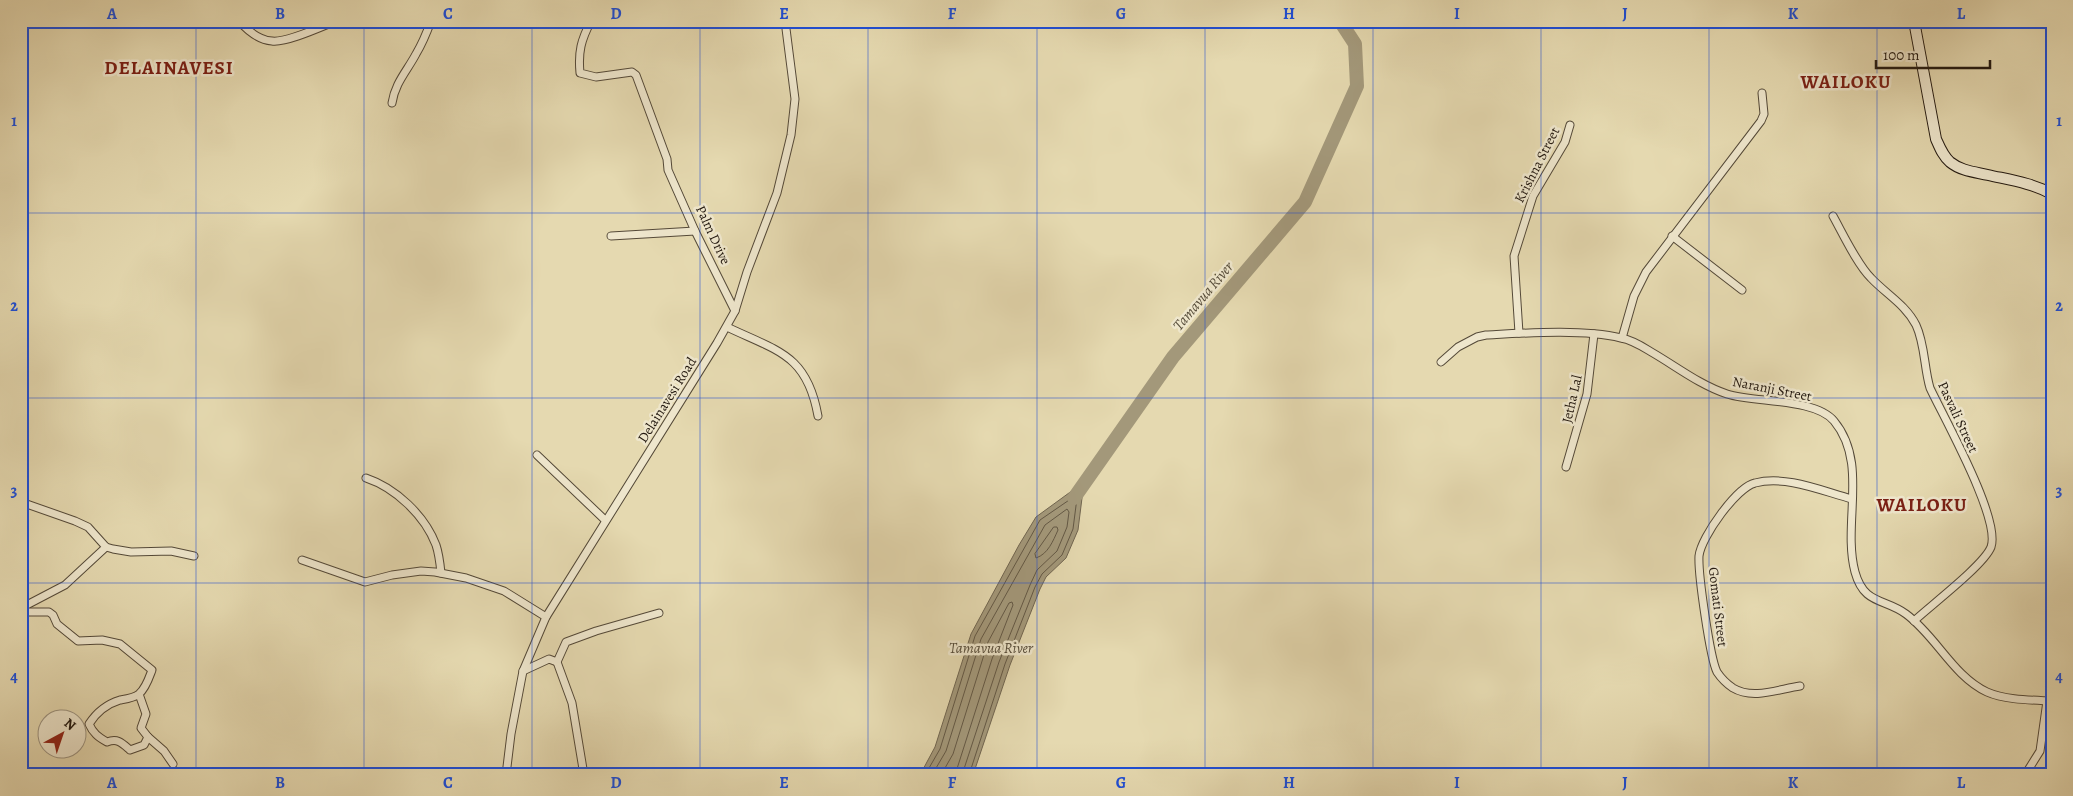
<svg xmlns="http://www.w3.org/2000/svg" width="2073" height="796" font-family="Alegreya,serif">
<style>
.water{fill:#a3987a;stroke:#706550}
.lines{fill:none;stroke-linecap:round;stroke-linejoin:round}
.shore{stroke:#635845;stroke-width:1}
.river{stroke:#a3987a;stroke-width:14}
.street-casing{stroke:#544938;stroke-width:9}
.secondary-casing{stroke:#231910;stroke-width:12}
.street{stroke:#eee6cc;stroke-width:7}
.secondary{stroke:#eee6cc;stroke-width:10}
.grid{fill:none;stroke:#1d4ed8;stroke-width:1;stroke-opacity:0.55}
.labels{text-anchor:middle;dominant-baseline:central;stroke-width:5;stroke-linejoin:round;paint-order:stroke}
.street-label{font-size:14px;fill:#231910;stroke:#eee6cc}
.water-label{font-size:15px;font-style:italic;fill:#564c3a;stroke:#eee6cc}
.district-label{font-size:19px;font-weight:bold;letter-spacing:1px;fill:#7a1f14;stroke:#eee6cc}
.neatline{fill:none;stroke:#1d4ed8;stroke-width:2}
.grid-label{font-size:16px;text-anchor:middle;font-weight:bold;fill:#1d4ed8}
</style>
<rect width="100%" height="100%" fill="#e5d9b0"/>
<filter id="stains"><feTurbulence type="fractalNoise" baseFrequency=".004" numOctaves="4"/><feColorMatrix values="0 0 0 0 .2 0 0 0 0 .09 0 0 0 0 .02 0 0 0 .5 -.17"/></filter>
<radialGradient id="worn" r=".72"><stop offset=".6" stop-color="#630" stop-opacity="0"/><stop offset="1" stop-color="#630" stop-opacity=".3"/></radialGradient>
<polygon class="water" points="1084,482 1078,530 1066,558 1046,577 1040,589 1010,665 973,775 920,775 935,747 971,634 1019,545 1036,517"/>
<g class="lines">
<g class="shore">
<path d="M1054,527H1057L1058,530C1053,541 1048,554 1036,558L1035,554Z"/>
<polyline points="925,775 940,749 975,636 1040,520 1075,496 1077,498 1073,529 1062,555 1042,574 1035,587 1005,664 969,775"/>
<polyline points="932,775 946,751 981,639 1045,525 1067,509 1069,512 1067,527 1057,551 1037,570 1030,585 999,662 962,775"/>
<polyline points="941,775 953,754 988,642 1009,603 1012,602 1013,605 992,659 955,775"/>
</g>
<polyline class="river" points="1074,498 1173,357 1305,202 1357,86 1355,44 1340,21"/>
<g class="street-casing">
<g id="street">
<path d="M239,21C247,30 259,40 272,41C286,43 321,27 336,21"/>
<path d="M591,21C581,40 578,52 580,73L596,77L632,72L636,75L667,159L668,170L695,231L735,311"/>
<path d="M392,103C395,83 407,71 416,54C422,44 427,32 431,21"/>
<path d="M1833,216C1843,234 1857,264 1871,278C1886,294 1906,305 1916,325C1925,344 1924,368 1930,388C1944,418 2001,519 1991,547C1984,565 1930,606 1914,621"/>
<polyline points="611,236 695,231"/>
<polyline points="1672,236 1742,290"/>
<path d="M727,327C777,351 807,354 818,416"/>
<polyline points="1519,333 1514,256 1533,196 1565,142 1570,125"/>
<polyline points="1622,338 1634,296 1646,272 1761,121 1764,114 1762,93"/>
<path d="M1441,362L1458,347L1477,337L1486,335C1526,333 1583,329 1621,338C1633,340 1643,347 1653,353C1677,367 1700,385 1727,394C1755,403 1815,398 1834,421C1869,463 1842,523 1855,572C1864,605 1884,598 1906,614C1936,636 1953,676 1987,692C2005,700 2031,700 2052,701"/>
<polyline points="537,455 605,520"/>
<polyline points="1566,467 1587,394 1594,334"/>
<path d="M366,478C396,488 425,516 436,545C439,554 440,563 441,573"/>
<polyline points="21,502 75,521 88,527 106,547 113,549 131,552 171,551 194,556"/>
<polyline points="302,560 365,582 392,575 421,571 435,572 466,578 504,591 546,617"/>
<polyline points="21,608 65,585 106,547"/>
<path d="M21,612H49L53,615L57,624L78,641L102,640L120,644L152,670C149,678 146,688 139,694C134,698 126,699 120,700C107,704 96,713 89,724C93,733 98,737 107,742C118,738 122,743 130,750L144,745L148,737L141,728L146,714L139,694"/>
<polyline points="557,662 572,703 584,775"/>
<polyline points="523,671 549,659 557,662 566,642 596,631 659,613"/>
<path d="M1800,686C1779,689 1753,700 1733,688C1727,684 1721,678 1717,672C1710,658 1698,574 1699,556C1701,537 1737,487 1755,483C1786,475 1822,491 1852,499"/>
<polyline points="148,737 164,751 173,764"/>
<polyline points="506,775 511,734 523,671 546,617 717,343 735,311 747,272 777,193 791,135 795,99 785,21"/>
<polyline points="2025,775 2040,751 2047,701"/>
</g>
</g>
<g class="secondary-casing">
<path id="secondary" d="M1914,21L1936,139C1940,148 1943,156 1950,162C1961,171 1975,172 1988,175C2010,180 2032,183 2052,194"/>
</g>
<use href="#street" class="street"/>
<use href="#secondary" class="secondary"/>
</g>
<path class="grid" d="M196,21V775M364,21V775M532,21V775M700,21V775M868,21V775M1037,21V775M1205,21V775M1373,21V775M1541,21V775M1709,21V775M1877,21V775M21,213H2052M21,398H2052M21,583H2052"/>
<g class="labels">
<g class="street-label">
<text transform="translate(1537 165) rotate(-63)">Krishna Street</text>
<text transform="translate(713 235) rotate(65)">Palm Drive</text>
<text transform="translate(1772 389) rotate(11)">Naranji Street</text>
<text transform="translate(1572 399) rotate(-77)">Jetha Lal</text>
<text transform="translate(667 400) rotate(-58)">Delainavesi Road</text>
<text transform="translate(1958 417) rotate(65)">Pasvali Street</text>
<text transform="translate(1718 607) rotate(83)">Gomati Street</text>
</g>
<g class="water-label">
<text transform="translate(1203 296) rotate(-50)">Tamavua River</text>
<text x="991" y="648">Tamavua River</text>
</g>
<g class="district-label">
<text x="169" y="68">DELAINAVESI</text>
<text x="1846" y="82">WAILOKU</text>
<text x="1922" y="505">WAILOKU</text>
</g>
</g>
<rect width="2073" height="796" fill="none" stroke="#e5d9b0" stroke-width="55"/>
<g transform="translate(62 734) rotate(40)"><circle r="24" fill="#eee6cc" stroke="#9d9481"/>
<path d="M0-4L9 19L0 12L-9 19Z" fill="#8f2418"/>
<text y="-8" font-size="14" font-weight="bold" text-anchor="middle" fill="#231910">N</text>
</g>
<path d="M1876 60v8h114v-8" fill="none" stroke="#231910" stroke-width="2.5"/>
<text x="1883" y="60" font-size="15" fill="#231910" stroke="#eee6cc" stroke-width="4" paint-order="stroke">100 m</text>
<rect x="28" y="28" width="2018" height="740" class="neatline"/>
<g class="grid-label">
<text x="112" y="19">A</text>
<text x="280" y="19">B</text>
<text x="448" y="19">C</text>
<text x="616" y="19">D</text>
<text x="784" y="19">E</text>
<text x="952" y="19">F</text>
<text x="1121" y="19">G</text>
<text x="1289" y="19">H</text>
<text x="1457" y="19">I</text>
<text x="1625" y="19">J</text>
<text x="1793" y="19">K</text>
<text x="1961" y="19">L</text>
<text x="14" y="126">1</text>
<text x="2059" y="126">1</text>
<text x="14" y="311">2</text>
<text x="2059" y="311">2</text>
<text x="14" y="496">3</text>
<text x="2059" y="496">3</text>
<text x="14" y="682">4</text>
<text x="2059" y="682">4</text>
<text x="112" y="788">A</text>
<text x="280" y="788">B</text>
<text x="448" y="788">C</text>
<text x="616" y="788">D</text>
<text x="784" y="788">E</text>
<text x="952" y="788">F</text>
<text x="1121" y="788">G</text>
<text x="1289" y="788">H</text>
<text x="1457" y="788">I</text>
<text x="1625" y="788">J</text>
<text x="1793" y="788">K</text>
<text x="1961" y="788">L</text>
</g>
<rect width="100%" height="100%" filter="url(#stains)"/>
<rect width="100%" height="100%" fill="url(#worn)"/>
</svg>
